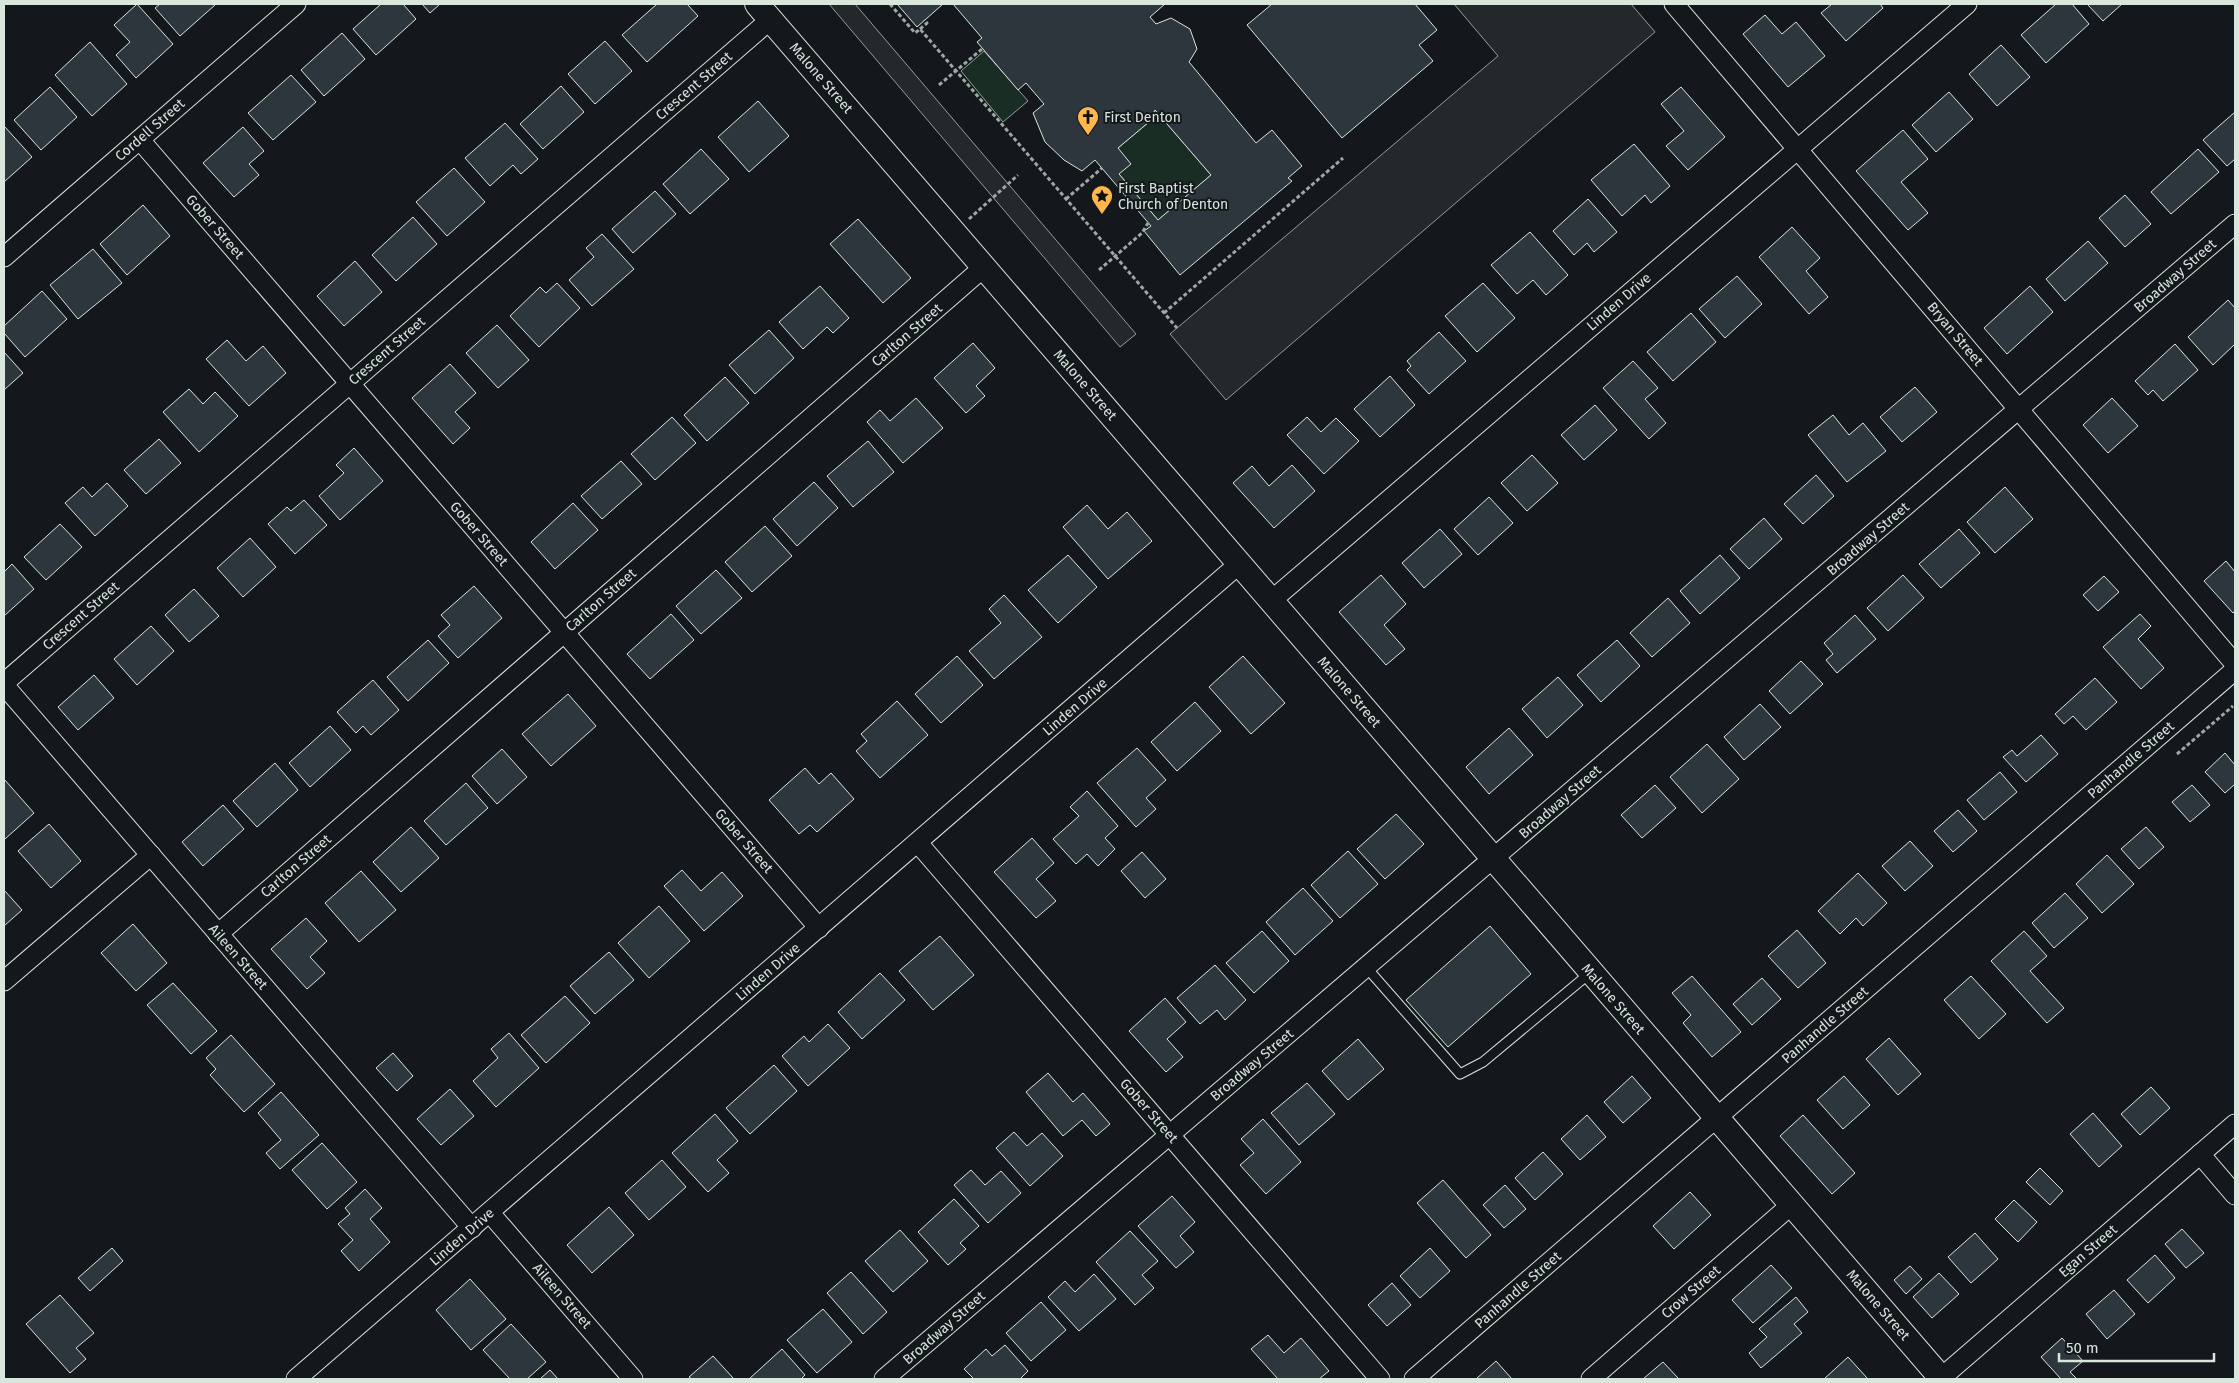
<svg xmlns="http://www.w3.org/2000/svg" width="2239" height="1383" font-family="'Fira Sans',sans-serif">
<style>
.green{fill:#1a2d24;stroke:#939e99}
.parking{fill:#24282b;stroke:#939e99}
.building{fill:#2c363c;stroke:#d8e6dc;fill-rule:evenodd}
.lines{fill:none;stroke-linecap:round;stroke-linejoin:round}
.service-casing{stroke:#d8e6dc;stroke-width:11}
.minor-casing{stroke:#d8e6dc;stroke-width:21}
.tertiary-casing{stroke:#d8e6dc;stroke-width:26}
.path{stroke:#9da8a2;stroke-width:3;stroke-dasharray:4 2.5;stroke-linecap:butt}
.service{stroke:#14181c;stroke-width:9}
.minor{stroke:#14181c;stroke-width:19}
.tertiary{stroke:#14181c;stroke-width:24}
.labels{text-anchor:middle;dominant-baseline:central;stroke-width:4;stroke-linejoin:round;paint-order:stroke}
.street-label{font-size:14px;fill:#d8e6dc;stroke:#14181c}
.poi-label{font-size:14px;fill:#d8e6dc;stroke:#14181c;text-anchor:start}
</style>
<rect width="100%" height="100%" fill="#14181c"/>
<g class="green">
<polygon points="984,51 1028,101 1003,122 961,71"/>
<polygon points="1155,110 1211,175 1158,220 1119,174 1118,148 1149,122"/>
</g>
<g class="parking">
<polygon points="829,4 855,4 1136,334 1120,347"/>
<polygon points="1454,4 1631,4 1655,32 1226,400 1170,334 1498,56"/>
</g>
<g class="building">
<polygon points="137,4 173,44 136,78 116,55 130,42 114,25"/>
<polygon points="160,4 214,4 215,5 180,36 155,8"/>
<polygon points="381,4 403,4 416,19 376,55 353,29"/>
<polygon points="422,4 440,4 430,13"/>
<polygon points="657,4 687,4 698,16 647,62 622,35"/>
<polygon points="897,4 943,4 917,27"/>
<path d="M953,4H1165L1150,17L1156,24L1171,18L1190,29L1197,49L1189,62L1256,143L1272,130L1302,166L1288,178L1292,181L1180,275L1144,231L1151,226L1095,160L1082,171L1064,160L1045,142L1033,113L1044,104L1026,83L1018,90L977,42L982,38ZM1155,110L1211,175L1158,220L1119,174L1131,164L1118,148L1149,122Z"/>
<polygon points="1272,4 1415,4 1437,30 1419,45 1433,61 1342,138 1247,25"/>
<polygon points="1832,4 1880,4 1883,8 1846,41 1821,13"/>
<polygon points="2056,4 2072,4 2089,24 2046,63 2021,35"/>
<polygon points="2087,4 2122,4 2103,21"/>
<polygon points="1765,15 1782,34 1796,22 1825,56 1788,87 1743,34"/>
<polygon points="342,33 365,59 324,96 301,70"/>
<polygon points="605,41 632,71 595,104 568,74"/>
<polygon points="90,42 127,84 92,116 55,75"/>
<polygon points="2001,45 2030,77 1997,106 1969,74"/>
<polygon points="291,75 316,102 273,140 248,113"/>
<polygon points="561,86 584,112 543,149 520,124"/>
<polygon points="50,87 77,117 41,150 14,120"/>
<polygon points="1681,87 1725,137 1688,170 1666,146 1684,131 1661,104"/>
<polygon points="1949,92 1973,119 1936,152 1912,125"/>
<polygon points="758,101 789,136 749,172 718,137"/>
<polygon points="2235,112 2235,159 2227,166 2203,140"/>
<polygon points="505,123 538,159 521,174 513,165 490,186 465,158"/>
<polygon points="5,127 32,157 4,182 4,128"/>
<polygon points="243,127 264,151 249,164 259,175 234,197 203,163"/>
<polygon points="1903,130 1928,159 1901,182 1928,213 1908,230 1856,171"/>
<polygon points="1634,144 1670,186 1651,203 1645,195 1622,216 1591,180"/>
<polygon points="701,149 729,179 690,214 663,184"/>
<polygon points="2198,149 2219,172 2171,214 2151,192"/>
<polygon points="454,168 485,202 447,236 416,202"/>
<polygon points="655,191 676,214 633,253 612,229"/>
<polygon points="2125,195 2151,224 2125,247 2099,218"/>
<polygon points="1588,199 1617,232 1594,252 1587,243 1574,255 1553,231"/>
<polygon points="143,205 170,236 127,275 100,244"/>
<polygon points="413,217 437,244 396,281 372,255"/>
<polygon points="858,219 911,278 883,303 830,244"/>
<polygon points="1792,227 1820,258 1806,271 1828,297 1809,314 1759,257"/>
<polygon points="1530,232 1568,275 1546,295 1533,280 1517,294 1491,265"/>
<polygon points="602,234 634,269 592,306 569,280 594,257 586,248"/>
<polygon points="2088,241 2108,263 2065,301 2046,279"/>
<polygon points="93,249 122,283 78,319 50,285"/>
<polygon points="355,261 382,292 344,326 317,296"/>
<polygon points="1737,276 1762,304 1725,338 1699,309"/>
<polygon points="557,283 580,308 539,347 510,316 540,287 546,293"/>
<polygon points="1483,283 1515,318 1477,352 1445,316"/>
<polygon points="820,286 849,318 833,333 827,327 803,349 779,322"/>
<polygon points="2030,286 2053,312 2007,354 1984,328"/>
<polygon points="42,291 67,319 25,357 4,333 4,326"/>
<polygon points="2228,300 2235,308 2235,344 2213,365 2188,337"/>
<polygon points="1691,313 1716,342 1673,381 1647,352"/>
<polygon points="497,325 529,360 498,388 466,353"/>
<polygon points="769,330 794,358 755,394 729,365"/>
<polygon points="1439,332 1466,361 1429,394 1407,370 1411,366 1407,361"/>
<polygon points="227,340 246,361 263,346 286,373 249,406 206,359"/>
<polygon points="973,343 995,368 976,386 985,396 966,413 934,378"/>
<polygon points="2175,344 2198,370 2163,401 2153,390 2148,395 2135,381"/>
<polygon points="4,352 23,373 4,390"/>
<polygon points="1633,361 1658,388 1645,399 1666,423 1649,439 1603,388"/>
<polygon points="450,364 476,393 455,412 470,428 453,444 412,398"/>
<polygon points="1390,376 1415,405 1380,437 1354,409"/>
<polygon points="725,377 749,403 707,441 684,415"/>
<polygon points="1915,387 1937,412 1902,442 1880,417"/>
<polygon points="189,389 203,404 215,392 238,416 199,452 163,412"/>
<polygon points="916,398 943,428 903,463 867,422 880,410 890,421"/>
<polygon points="2112,398 2138,426 2108,453 2083,425"/>
<polygon points="1595,405 1617,430 1584,460 1561,435"/>
<polygon points="1833,415 1849,435 1863,423 1886,451 1847,482 1808,435"/>
<polygon points="672,417 696,443 655,480 631,454"/>
<polygon points="1307,417 1321,432 1336,418 1359,441 1324,474 1287,435"/>
<polygon points="159,439 181,463 146,494 124,470"/>
<polygon points="868,441 894,472 853,507 827,476"/>
<polygon points="354,448 383,481 340,520 319,496 344,473 336,465"/>
<polygon points="1532,455 1558,483 1527,511 1501,483"/>
<polygon points="621,461 642,484 602,519 581,496"/>
<polygon points="1292,465 1315,491 1274,528 1233,483 1252,466 1269,486"/>
<polygon points="1816,475 1834,496 1803,524 1784,504"/>
<polygon points="814,482 838,508 797,546 773,519"/>
<polygon points="107,483 128,506 95,536 65,503 83,487 92,497"/>
<polygon points="2005,487 2033,519 1995,553 1967,522"/>
<polygon points="1489,497 1513,523 1478,555 1454,529"/>
<polygon points="304,500 327,525 295,554 268,524 287,507 291,511"/>
<polygon points="573,503 598,530 555,569 531,542"/>
<polygon points="1087,505 1108,529 1127,512 1152,541 1108,579 1063,527"/>
<polygon points="1764,518 1782,539 1749,569 1730,549"/>
<polygon points="60,524 82,547 46,580 24,557"/>
<polygon points="765,526 792,556 752,592 725,562"/>
<polygon points="1440,529 1462,554 1424,588 1402,563"/>
<polygon points="1959,529 1980,553 1941,588 1919,564"/>
<polygon points="250,538 276,567 243,597 217,568"/>
<polygon points="1068,555 1097,587 1058,623 1028,590"/>
<polygon points="1720,555 1740,578 1700,614 1680,591"/>
<polygon points="2226,561 2235,572 2235,611 2233,613 2204,581"/>
<polygon points="12,564 34,589 4,616 4,572"/>
<polygon points="716,570 742,598 701,634 676,606"/>
<polygon points="1381,575 1406,604 1384,625 1405,649 1386,665 1339,612"/>
<polygon points="1903,575 1924,598 1888,631 1867,608"/>
<polygon points="2104,576 2119,592 2098,611 2083,595"/>
<polygon points="474,586 502,618 458,658 438,636 450,625 441,615"/>
<polygon points="194,589 219,616 189,642 165,615"/>
<polygon points="1004,595 1042,637 994,679 969,651 1001,623 989,609"/>
<polygon points="1668,598 1690,623 1652,657 1630,633"/>
<polygon points="671,614 694,640 650,679 627,654"/>
<polygon points="2140,614 2151,626 2138,639 2164,668 2141,689 2103,647"/>
<polygon points="1855,615 1876,639 1837,673 1826,660 1833,654 1824,643"/>
<polygon points="151,626 174,651 137,685 114,659"/>
<polygon points="428,640 449,663 408,701 387,677"/>
<polygon points="1617,640 1640,666 1601,702 1577,675"/>
<polygon points="957,656 983,685 941,723 915,694"/>
<polygon points="1243,656 1285,703 1251,734 1209,687"/>
<polygon points="1801,661 1823,684 1790,714 1769,691"/>
<polygon points="94,675 114,698 78,730 58,707"/>
<polygon points="1558,677 1583,705 1547,738 1522,709"/>
<polygon points="2095,678 2117,702 2086,730 2073,716 2064,724 2055,714"/>
<polygon points="373,680 399,710 371,735 363,726 356,733 337,712"/>
<polygon points="568,694 596,726 551,766 522,734"/>
<polygon points="897,701 928,735 880,778 856,751 867,741 861,734"/>
<polygon points="1195,702 1221,731 1177,771 1151,742"/>
<polygon points="1760,704 1781,727 1744,760 1724,737"/>
<polygon points="330,726 351,750 310,787 289,763"/>
<polygon points="1509,728 1533,755 1489,794 1466,767"/>
<polygon points="2041,735 2058,754 2026,782 2003,757 2012,750 2017,756"/>
<polygon points="1707,744 1739,779 1702,813 1670,777"/>
<polygon points="1137,748 1166,780 1146,798 1156,809 1136,827 1097,783"/>
<polygon points="502,749 527,777 497,804 472,776"/>
<polygon points="2225,753 2235,765 2235,784 2225,793 2205,772"/>
<polygon points="275,763 298,790 257,827 233,801"/>
<polygon points="805,768 819,784 831,773 854,799 817,832 810,825 799,834 769,800"/>
<polygon points="2000,772 2017,792 1984,820 1967,800"/>
<polygon points="4,779 34,813 5,839 4,838"/>
<polygon points="466,783 488,808 446,845 424,821"/>
<polygon points="1655,785 1676,808 1642,838 1621,815"/>
<polygon points="2192,785 2210,805 2190,822 2172,802"/>
<polygon points="1087,791 1118,826 1105,838 1115,849 1098,866 1087,854 1076,864 1053,839 1079,816 1070,807"/>
<polygon points="223,805 244,829 203,866 182,842"/>
<polygon points="1958,810 1977,831 1953,852 1934,831"/>
<polygon points="1396,814 1424,844 1385,879 1357,849"/>
<polygon points="49,824 81,861 51,888 18,851"/>
<polygon points="411,827 439,858 401,892 373,862"/>
<polygon points="2146,827 2164,847 2139,869 2121,849"/>
<polygon points="1032,838 1054,863 1036,879 1056,901 1036,918 994,872"/>
<polygon points="1910,841 1933,866 1905,891 1882,866"/>
<polygon points="1348,851 1378,884 1340,918 1311,885"/>
<polygon points="1142,852 1166,879 1145,898 1121,871"/>
<polygon points="2107,855 2134,884 2102,913 2076,884"/>
<polygon points="682,870 701,891 722,872 743,896 704,931 664,886"/>
<polygon points="361,871 396,910 359,942 325,903"/>
<polygon points="1858,873 1887,903 1863,926 1856,918 1840,934 1818,911"/>
<polygon points="1303,888 1333,921 1295,955 1266,922"/>
<polygon points="4,890 22,910 4,926"/>
<polygon points="2065,893 2088,918 2054,948 2032,923"/>
<polygon points="659,906 690,941 649,978 618,943"/>
<polygon points="306,918 327,941 310,957 325,973 307,989 271,949"/>
<polygon points="133,924 167,963 136,991 101,953"/>
<polygon points="1490,926 1531,974 1448,1047 1406,1000"/>
<polygon points="1797,930 1826,963 1798,988 1768,956"/>
<polygon points="1262,931 1289,961 1254,993 1226,963"/>
<polygon points="2024,931 2047,956 2030,971 2064,1008 2047,1023 1991,961"/>
<polygon points="940,936 974,975 933,1010 899,971"/>
<polygon points="609,952 634,980 595,1014 570,986"/>
<polygon points="1215,965 1246,1000 1225,1020 1217,1010 1200,1024 1177,998"/>
<polygon points="880,973 905,1000 862,1039 838,1012"/>
<polygon points="1692,976 1741,1032 1712,1057 1683,1023 1691,1015 1672,993"/>
<polygon points="1971,976 2006,1014 1979,1039 1944,1000"/>
<polygon points="1762,978 1781,999 1752,1025 1733,1004"/>
<polygon points="173,983 217,1031 191,1054 147,1005"/>
<polygon points="565,996 590,1023 546,1063 521,1035"/>
<polygon points="1165,998 1186,1022 1167,1039 1183,1057 1166,1072 1129,1031"/>
<polygon points="828,1024 850,1048 808,1086 782,1056 804,1036 809,1042"/>
<polygon points="509,1033 539,1068 496,1107 473,1081 498,1058 491,1049"/>
<polygon points="231,1035 275,1084 244,1112 210,1075 216,1069 206,1058"/>
<polygon points="1889,1038 1921,1074 1898,1095 1866,1059"/>
<polygon points="1358,1039 1384,1069 1348,1100 1322,1071"/>
<polygon points="393,1053 413,1076 397,1091 376,1068"/>
<polygon points="774,1065 797,1091 750,1134 726,1108"/>
<polygon points="1048,1073 1073,1102 1083,1093 1110,1124 1096,1136 1082,1120 1063,1136 1026,1092"/>
<polygon points="1632,1076 1651,1098 1623,1123 1604,1102"/>
<polygon points="1844,1076 1870,1105 1843,1129 1817,1100"/>
<polygon points="1307,1083 1335,1114 1299,1145 1271,1113"/>
<polygon points="2151,1087 2170,1108 2140,1135 2121,1114"/>
<polygon points="450,1089 474,1116 441,1145 417,1119"/>
<polygon points="281,1092 319,1135 280,1169 266,1153 281,1140 258,1113"/>
<polygon points="2093,1113 2122,1146 2099,1167 2070,1134"/>
<polygon points="715,1114 738,1141 717,1160 729,1173 708,1192 672,1153"/>
<polygon points="1587,1115 1606,1137 1580,1160 1561,1139"/>
<polygon points="1803,1115 1855,1173 1832,1194 1780,1136"/>
<polygon points="1263,1119 1301,1162 1266,1194 1240,1165 1254,1153 1241,1139"/>
<polygon points="1014,1132 1027,1146 1042,1133 1063,1156 1030,1186 996,1148"/>
<polygon points="322,1143 357,1182 327,1209 292,1170"/>
<polygon points="1543,1152 1563,1174 1535,1200 1515,1178"/>
<polygon points="662,1160 686,1187 649,1220 625,1193"/>
<polygon points="2040,1168 2063,1191 2050,1205 2026,1182"/>
<polygon points="971,1170 985,1185 1001,1171 1021,1193 988,1223 954,1185"/>
<polygon points="1443,1180 1491,1235 1466,1258 1417,1203"/>
<polygon points="1505,1185 1526,1209 1504,1228 1483,1205"/>
<polygon points="365,1189 382,1208 370,1219 390,1242 359,1271 341,1251 353,1240 338,1224 350,1214 345,1208"/>
<polygon points="1690,1192 1711,1215 1674,1249 1653,1226"/>
<polygon points="1172,1196 1195,1222 1180,1236 1194,1252 1176,1268 1138,1226"/>
<polygon points="954,1199 979,1226 960,1243 966,1249 948,1265 918,1232"/>
<polygon points="2014,1200 2037,1222 2018,1242 1995,1219"/>
<polygon points="609,1207 634,1235 592,1273 567,1245"/>
<polygon points="2182,1229 2204,1253 2186,1268 2165,1244"/>
<polygon points="900,1230 928,1261 893,1292 865,1261"/>
<polygon points="1130,1231 1158,1261 1142,1275 1154,1288 1135,1305 1096,1262"/>
<polygon points="1975,1233 1998,1259 1971,1283 1948,1257"/>
<polygon points="112,1248 123,1261 90,1291 78,1278"/>
<polygon points="1430,1248 1450,1271 1420,1298 1400,1276"/>
<polygon points="2155,1255 2175,1278 2148,1303 2127,1280"/>
<polygon points="1771,1265 1792,1288 1753,1323 1732,1300"/>
<polygon points="1910,1266 1922,1279 1906,1294 1894,1280"/>
<polygon points="851,1272 887,1312 863,1334 827,1293"/>
<polygon points="1939,1273 1959,1294 1932,1318 1913,1297"/>
<polygon points="1094,1274 1116,1299 1079,1331 1048,1297 1065,1281 1075,1292"/>
<polygon points="470,1279 506,1319 471,1350 436,1310"/>
<polygon points="1392,1283 1411,1305 1387,1326 1368,1305"/>
<polygon points="2114,1290 2135,1314 2107,1339 2086,1314"/>
<polygon points="60,1295 94,1333 76,1348 86,1359 70,1373 26,1324"/>
<polygon points="1796,1297 1808,1312 1794,1324 1802,1333 1761,1368 1749,1353 1767,1337 1759,1329"/>
<polygon points="1041,1302 1066,1330 1031,1361 1006,1333"/>
<polygon points="823,1309 852,1342 817,1373 787,1340"/>
<polygon points="511,1324 546,1362 527,1379 510,1379 483,1350"/>
<polygon points="1268,1335 1284,1353 1301,1338 1329,1371 1319,1379 1278,1379 1251,1349"/>
<polygon points="2062,1338 2083,1361 2070,1372 2077,1379 2061,1379 2041,1357"/>
<polygon points="1005,1345 1028,1371 1020,1379 974,1379 964,1369 986,1349 992,1356"/>
<polygon points="782,1349 805,1375 801,1379 749,1379"/>
<polygon points="713,1356 734,1379 692,1379 689,1377"/>
<polygon points="1848,1357 1868,1379 1824,1379"/>
<polygon points="1496,1361 1512,1379 1476,1379"/>
<polygon points="1663,1362 1679,1379 1643,1379"/>
<polygon points="550,1370 558,1379 540,1379"/>
</g>
<g class="lines">
<g class="service-casing">
<polyline id="service" points="1366,967 1460,1074 1483,1062 1590,973"/>
</g>
<g class="minor-casing">
<g id="minor">
<polyline points="1674,4 2235,664"/>
<polyline points="140,140 819,928"/>
<polyline points="4,257 296,4"/>
<polyline points="1271,601 1967,4"/>
<polyline points="4,683 771,19"/>
<polyline points="4,685 472,1228"/>
<polyline points="918,843 1380,1379"/>
<polyline points="218,934 984,267"/>
<polyline points="4,981 151,855"/>
<polyline points="2200,1154 2235,1195"/>
<polyline points="490,1213 633,1379"/>
<polyline points="1941,1378 2235,1124"/>
<polyline points="296,1379 1239,564"/>
<polyline points="884,1379 2235,224"/>
<polyline points="1414,1379 2235,670"/>
<polyline points="1591,1379 1791,1205"/>
</g>
</g>
<g class="tertiary-casing">
<polyline id="tertiary" points="757,4 1942,1379"/>
</g>
<g class="path">
<polyline points="890,4 915,33 920,29 1177,328"/>
<polyline points="920,29 927,23 924,20"/>
<polyline points="939,85 982,49"/>
<polyline points="1066,199 1102,168"/>
<polyline points="969,219 1018,175"/>
<polyline points="1099,270 1142,233 1148,223"/>
<polyline points="1164,313 1343,158"/>
<polyline points="2177,754 2233,706"/>
</g>
<use href="#service" class="service"/>
<use href="#minor" class="minor"/>
<use href="#tertiary" class="tertiary"/>
</g>
<defs>
<g id="church-pin" transform="scale(1.125)"><path d="M0 17L-7.5 6A9.5 9.5 0 1 1 7.5 6Z" fill="#ffb74d" stroke="#14181c"/><path d="M-1.2-6h2.4v3.5h3.3v2.4h-3.3V6h-2.4V-.1h-3.3v-2.4h3.3Z" fill="#111"/></g>
<g id="sight-pin" transform="scale(1.125)"><path d="M0 17L-7.5 6A9.5 9.5 0 1 1 7.5 6Z" fill="#ffb74d" stroke="#14181c"/><path d="M0-6L1.8-2.2L6-1.7L2.9 1.2L3.7 5.4L0 3.3L-3.7 5.4L-2.9 1.2L-6-1.7L-1.8-2.2Z" fill="#111"/></g>
</defs>
<g fill-rule="evenodd">
<use href="#church-pin" x="1088" y="117"/>
<use href="#sight-pin" x="1102" y="196"/>
</g>
<g class="labels">
<g class="street-label">
<text transform="translate(821 78) rotate(49)">Malone Street</text>
<text transform="translate(694 86) rotate(-41)">Crescent Street</text>
<text transform="translate(150 130) rotate(-41)">Cordell Street</text>
<text transform="translate(215 227) rotate(49)">Gober Street</text>
<text transform="translate(2175 276) rotate(-41)">Broadway Street</text>
<text transform="translate(1619 302) rotate(-41)">Linden Drive</text>
<text transform="translate(1955 334) rotate(50)">Bryan Street</text>
<text transform="translate(907 335) rotate(-41)">Carlton Street</text>
<text transform="translate(387 351) rotate(-41)">Crescent Street</text>
<text transform="translate(1085 385) rotate(49)">Malone Street</text>
<text transform="translate(479 534) rotate(49)">Gober Street</text>
<text transform="translate(1868 539) rotate(-41)">Broadway Street</text>
<text transform="translate(601 600) rotate(-41)">Carlton Street</text>
<text transform="translate(81 616) rotate(-41)">Crescent Street</text>
<text transform="translate(1349 692) rotate(49)">Malone Street</text>
<text transform="translate(1075 707) rotate(-41)">Linden Drive</text>
<text transform="translate(2131 760) rotate(-41)">Panhandle Street</text>
<text transform="translate(1560 802) rotate(-41)">Broadway Street</text>
<text transform="translate(744 841) rotate(49)">Gober Street</text>
<text transform="translate(296 866) rotate(-41)">Carlton Street</text>
<text transform="translate(238 957) rotate(49)">Aileen Street</text>
<text transform="translate(768 972) rotate(-41)">Linden Drive</text>
<text transform="translate(1613 999) rotate(49)">Malone Street</text>
<text transform="translate(1825 1025) rotate(-41)">Panhandle Street</text>
<text transform="translate(1252 1065) rotate(-40)">Broadway Street</text>
<text transform="translate(1149 1111) rotate(49)">Gober Street</text>
<text transform="translate(462 1237) rotate(-41)">Linden Drive</text>
<text transform="translate(2088 1251) rotate(-41)">Egan Street</text>
<text transform="translate(1518 1290) rotate(-41)">Panhandle Street</text>
<text transform="translate(1691 1292) rotate(-41)">Crow Street</text>
<text transform="translate(562 1296) rotate(49)">Aileen Street</text>
<text transform="translate(1878 1305) rotate(49)">Malone Street</text>
<text transform="translate(944 1328) rotate(-41)">Broadway Street</text>
</g>
<g class="poi-label">
<text x="1104" y="117">First Denton</text>
<text x="1118" y="188">First Baptist<tspan x="1118" dy="16">Church of Denton</tspan></text>
</g>
</g>
<rect width="2239" height="1383" fill="none" stroke="#d8e6dc" stroke-width="10"/>
<path d="M2059 1353v8h155v-8" fill="none" stroke="#d8e6dc" stroke-width="2.5"/>
<text x="2066" y="1353" font-size="15" fill="#d8e6dc" stroke="#14181c" stroke-width="4" paint-order="stroke">50 m</text>
</svg>
